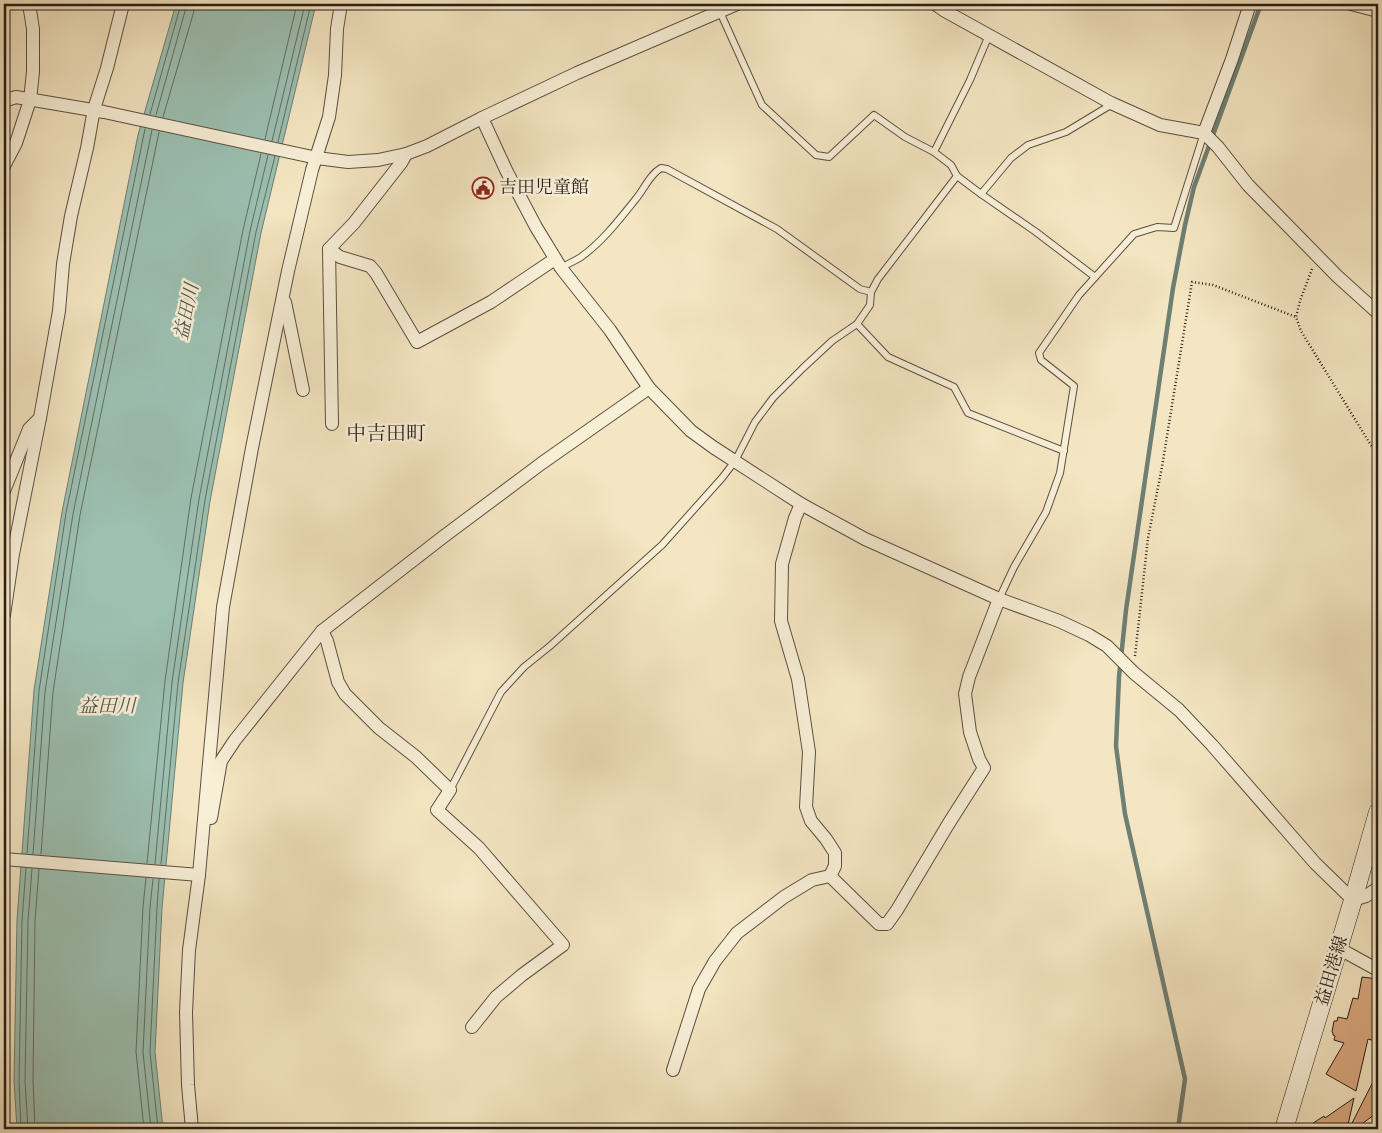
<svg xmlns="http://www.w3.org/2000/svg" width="1382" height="1133" font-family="'IM FELL DW Pica','Noto Serif JP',serif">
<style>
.water{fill:#9cc0b2;stroke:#6e7f74}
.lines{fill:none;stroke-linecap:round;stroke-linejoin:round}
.shore{stroke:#626e64;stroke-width:1}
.stream{stroke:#6e7f74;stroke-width:4.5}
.building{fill:#d9a97f;stroke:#281d17}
.lane-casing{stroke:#5b4f42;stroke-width:8}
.street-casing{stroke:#5b4f42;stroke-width:14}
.secondary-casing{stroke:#281d17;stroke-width:19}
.path{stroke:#281d17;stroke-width:2.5;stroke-dasharray:1 2.5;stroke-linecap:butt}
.lane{stroke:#f8efd7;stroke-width:6}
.street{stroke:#f8efd7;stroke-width:12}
.secondary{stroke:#f8efd7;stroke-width:18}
.labels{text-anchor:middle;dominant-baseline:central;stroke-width:5;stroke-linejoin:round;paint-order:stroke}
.poi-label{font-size:18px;fill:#281d17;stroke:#f8efd7;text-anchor:start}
.street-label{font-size:18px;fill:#281d17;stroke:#f8efd7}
.water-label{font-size:19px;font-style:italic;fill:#51564d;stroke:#f8efd7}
.quarter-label{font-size:20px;fill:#281d17;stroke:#f8efd7}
</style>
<rect width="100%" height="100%" fill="#f4e6c2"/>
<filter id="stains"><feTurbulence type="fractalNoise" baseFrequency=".004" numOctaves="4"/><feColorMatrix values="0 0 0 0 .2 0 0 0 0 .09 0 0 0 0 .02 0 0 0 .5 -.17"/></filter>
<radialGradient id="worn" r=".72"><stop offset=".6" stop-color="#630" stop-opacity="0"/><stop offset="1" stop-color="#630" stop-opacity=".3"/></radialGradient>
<polygon class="water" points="176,4 316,4 261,233 210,501 183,683 162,908 155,1052 163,1129 17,1129 14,1081 17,920 34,690 62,512 138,135"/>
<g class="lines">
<g class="shore">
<polyline points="150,114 181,4"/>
<polyline points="156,115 187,4"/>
<polyline points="163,117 194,11 194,4"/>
<polyline points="265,139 297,4"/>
<polyline points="272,141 305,4"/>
<polyline points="278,142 311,4"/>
<polyline points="27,853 39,691 66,513 145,129"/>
<polyline points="33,854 45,692 73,514 152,130"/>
<polyline points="41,854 53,692 80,515 159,132"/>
<polyline points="147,863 165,681 191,498 243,230 261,154"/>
<polyline points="155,864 172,682 199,499 250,231 268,155"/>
<polyline points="161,864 178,683 205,500 256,232 275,156"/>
<polyline points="21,1129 19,1081 22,921 26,868"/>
<polyline points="28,1129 25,1081 28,921 32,869"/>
<polyline points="35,1129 33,1080 35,921 39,869"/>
<polyline points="144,1129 136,1052 143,907 146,878"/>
<polyline points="151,1129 143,1052 150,907 153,879"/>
<polyline points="158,1129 150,1052 157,908 159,879"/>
</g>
<polyline class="stream" points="1178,1129 1185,1079 1125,814 1116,746 1119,677 1126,610 1173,288 1185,225 1194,187 1261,4"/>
</g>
<g class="building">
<polygon points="1362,977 1378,979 1378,1042 1368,1039 1356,1091 1326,1074 1344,1043 1334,1040 1335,1036 1333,1035 1333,1033 1332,1032 1334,1021 1337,1021 1338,1017 1347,1019 1353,998 1358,999"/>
<polygon points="1378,1072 1378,1112 1355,1129 1349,1129"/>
<polygon points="1354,1098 1347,1129 1304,1129 1324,1116 1325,1118"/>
</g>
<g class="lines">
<g class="lane-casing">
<g id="lane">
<polyline points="720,12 762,105 816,155 829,157 874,115 905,137 934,152"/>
<polyline points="957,176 951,165 934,152 970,80 989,35"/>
<polyline points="981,194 1036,232 1095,277"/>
<path d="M561,268C567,264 575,261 581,257C602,242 619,220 635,200C644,190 649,175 661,168L667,169L777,229L860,289L871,292"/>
<polyline points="857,324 888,357 954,387 968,413 1064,451"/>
<polyline points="999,599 1014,567 1046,512 1060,473 1074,386 1041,360 1039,353 1079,295 1134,234 1157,227 1174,228 1204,133"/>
<polyline points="450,790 501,692 524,667 550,646 662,545 722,478 735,461 755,422 773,398 803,368 832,341 857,324 870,305 871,292 878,279 957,176 981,194 1011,158 1028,145 1066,132 1109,106 1111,103"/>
</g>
</g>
<g class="street-casing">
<g id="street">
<polyline points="935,4 945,11 1111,103 1160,125 1204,133 1218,147 1248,185 1337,276 1378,313"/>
<polyline points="1351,4 1378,11"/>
<polyline points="4,101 16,97 104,112 317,158 348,162 378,160 406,154 427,146 482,118 577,73 737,4"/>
<polyline points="482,118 507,172 536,227 561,268 610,330 649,388 691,431 713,447 801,504 865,539 999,599 1059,621 1089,635 1107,646 1134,673 1179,710 1212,745 1315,863 1353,900 1366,896 1378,888"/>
<polyline points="1204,133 1232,59 1250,4"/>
<polyline points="4,166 16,143 30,100 33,72 33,29 29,4"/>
<polyline points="329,249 340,257 370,266 376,273 417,342 491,302 555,259"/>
<polyline points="285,302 303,390"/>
<polyline points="332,424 329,249 354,223 401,163 406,154"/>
<polyline points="4,491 29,429 40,418"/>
<polyline points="801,504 795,518 782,564 781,621 798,679 809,752 806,807 811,821 826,839 835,853 835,866 830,876 879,924 887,924 897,910 949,823 984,768 979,759 970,732 965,694 969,677 999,599"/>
<polyline points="4,615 13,554 40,418 59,311 63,264 71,216 87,148 94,109 107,68 123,4"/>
<polyline points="322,631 327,641 338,682 345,694 379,728 416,757 450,790 437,810 479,848 563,945 522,975 496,997 472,1027"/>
<polyline points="211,818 221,761 235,740 322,631 443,537 542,463 649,388"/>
<polyline points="4,859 199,875"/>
<polyline points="1338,948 1378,970"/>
<polyline points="673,1070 699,989 715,961 737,933 784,897 812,880 830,876"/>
<polyline points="192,1129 188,1085 186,1012 189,950 199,875 223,607 252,448 288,271 312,170 329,117 335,75 337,29 341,4"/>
</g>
</g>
<g class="secondary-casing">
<polyline id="secondary" points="1284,1129 1353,900 1378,812"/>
</g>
<g class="path">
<polyline points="1312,269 1300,301 1296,317 1301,331 1372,447 1378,455"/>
<polyline points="1135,656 1148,538 1162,467 1192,282 1213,285 1296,317"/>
</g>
<use href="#lane" class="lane"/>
<use href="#street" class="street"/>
<use href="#secondary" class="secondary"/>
</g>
<defs>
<g id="civic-ring" transform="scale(1.125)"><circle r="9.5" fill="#f8efd7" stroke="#8f2418" stroke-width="1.5"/><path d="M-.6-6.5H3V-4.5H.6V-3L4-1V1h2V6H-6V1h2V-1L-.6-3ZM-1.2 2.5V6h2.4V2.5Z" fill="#8f2418"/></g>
</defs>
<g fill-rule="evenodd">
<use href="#civic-ring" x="483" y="188"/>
</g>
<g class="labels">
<g class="poi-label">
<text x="499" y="188">吉田児童館</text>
</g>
<g class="street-label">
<text transform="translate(1332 971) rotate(-73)">益田港線</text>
</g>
<g class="water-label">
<text transform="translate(187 312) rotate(-78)">益田川</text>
<text x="107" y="706">益田川</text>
</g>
<g class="quarter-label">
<text x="386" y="434">中吉田町</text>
</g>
</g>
<rect width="1382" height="1133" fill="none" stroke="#f4e6c2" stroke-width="20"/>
<rect x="5" y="5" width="1372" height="1123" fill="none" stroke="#281d17" stroke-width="2.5"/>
<rect x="10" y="10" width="1362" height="1113" fill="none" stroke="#281d17"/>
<rect width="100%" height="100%" filter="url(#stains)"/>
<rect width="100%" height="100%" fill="url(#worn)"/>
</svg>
